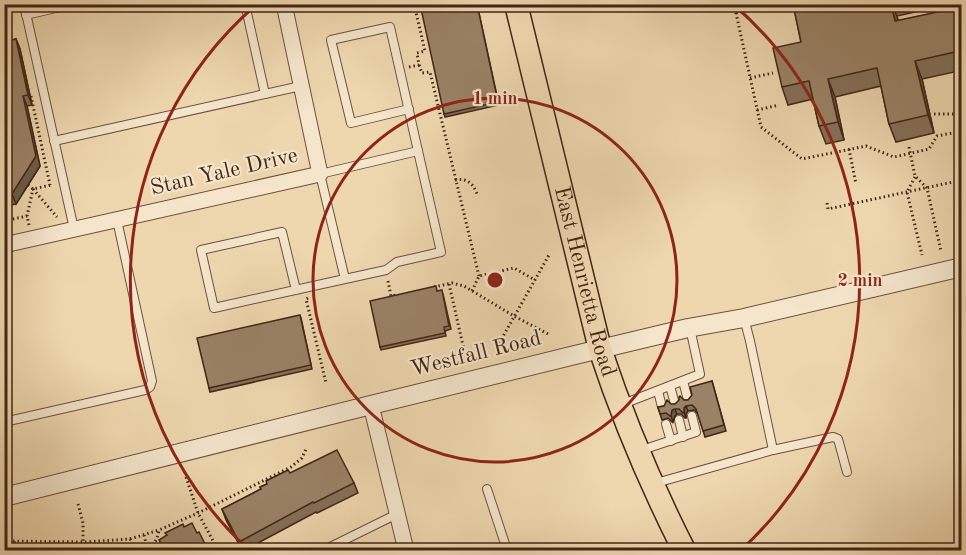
<svg xmlns="http://www.w3.org/2000/svg" width="966" height="555" font-family="'Old Standard TT',serif">
<style>
.lines{fill:none;stroke-linecap:round;stroke-linejoin:round}
.service-casing{stroke:#6c523c;stroke-width:10}
.minor-casing{stroke:#6c523c;stroke-width:17}
.tertiary-casing{stroke:#6c523c;stroke-width:20}
.primary-casing{stroke:#402616;stroke-width:25}
.path{stroke:#402616;stroke-width:3;stroke-dasharray:1.5 3;stroke-linecap:butt}
.service{stroke:#f4e5cb;stroke-width:8}
.minor{stroke:#f4e5cb;stroke-width:15}
.tertiary{stroke:#f4e5cb;stroke-width:18}
.primary{stroke:#eed7af;stroke-width:22}
.wall{fill:#847058;stroke:#402616;stroke-width:1.5;fill-rule:evenodd}
.shaded-wall{fill:#6c5b47;stroke:#402616;stroke-width:1.5}
.building{fill:#9a8266;stroke:#402616;stroke-width:1.5}
.ring{fill:none;stroke:#8f2418;stroke-width:3}
.labels{text-anchor:middle;dominant-baseline:central;stroke-width:4.5;stroke-linejoin:round;paint-order:stroke}
.street-label{font-size:22px;fill:#402616;stroke:#f4e5cb}
.centre{fill:#8f2418;stroke:#f4e5cb;stroke-width:3}
.ring-label{font-size:18px;text-anchor:middle;font-weight:bold;fill:#8f2418;stroke:#f4e5cb;stroke-width:4.5;stroke-linejoin:round;paint-order:stroke}
</style>
<rect width="100%" height="100%" fill="#eed7af"/>
<filter id="stains"><feTurbulence type="fractalNoise" baseFrequency=".00333" numOctaves="4"/><feColorMatrix values="0 0 0 0 .2 0 0 0 0 .09 0 0 0 0 .02 0 0 0 .5 -.17"/></filter>
<radialGradient id="worn" r=".72"><stop offset=".6" stop-color="#630" stop-opacity="0"/><stop offset="1" stop-color="#630" stop-opacity=".3"/></radialGradient>
<g class="lines">
<g class="service-casing">
<g id="service">
<polyline points="24,4 74,229"/>
<polyline points="245,4 265,94"/>
<polyline points="26,15 73,4"/>
<polyline points="409,109 351,123 331,40 390,27 418,151"/>
<polyline points="54,141 301,86"/>
<polyline points="296,290 282,232 201,250 214,308 345,279 320,174 418,151 441,252 397,262 386,270 345,279"/>
<polyline points="744,318 750,341 773,450"/>
<polyline points="683,381 688,400"/>
<polyline points="670,386 675,404"/>
<polyline points="658,391 662,407"/>
<polyline points="623,404 700,374 690,328"/>
<polyline points="679,420 683,437"/>
<polyline points="4,422 145,390 150,387 152,381 117,220"/>
<polyline points="666,424 671,441"/>
<polyline points="639,451 696,432 692,416"/>
<polyline points="656,483 773,450 833,437 838,439 847,472"/>
<polyline points="487,489 507,550"/>
<polyline points="324,550 397,514"/>
</g>
</g>
<g class="minor-casing">
<g id="minor">
<polyline points="4,245 320,174 284,4"/>
<polyline points="371,405 406,550"/>
</g>
</g>
<g class="tertiary-casing">
<polyline id="tertiary" points="4,497 371,405 575,355 688,328 744,318 962,267"/>
</g>
<g class="primary-casing">
<g id="primary">
<path id="s1" d="M516,4L600,349C623,419 651,485 684,550"/>
</g>
</g>
<g class="path">
<polyline points="734,4 761,127 802,159 866,146 894,157 929,149 937,136 962,131"/>
<polyline points="736,13 772,4"/>
<polyline points="4,36 6,44"/>
<polyline points="419,65 422,73 430,72 479,276"/>
<polyline points="409,67 419,65 417,53 425,51 414,4"/>
<polyline points="750,78 773,73"/>
<polyline points="31,96 50,185"/>
<polyline points="757,110 779,105"/>
<polyline points="934,114 956,114 961,131"/>
<polyline points="909,147 915,176 927,188 941,251"/>
<polyline points="849,149 856,184"/>
<polyline points="915,177 907,192 922,255"/>
<path d="M455,180C467,178 473,183 477,194"/>
<polyline points="28,185 33,189 51,185"/>
<polyline points="33,189 57,217"/>
<polyline points="827,203 828,209 962,180"/>
<polyline points="4,221 27,216"/>
<polyline points="29,225 27,216 33,189"/>
<polyline points="388,281 391,296 396,295"/>
<polyline points="449,284 464,350"/>
<polyline points="434,287 452,283 464,286 514,316 548,334"/>
<polyline points="472,291 479,276 514,268 535,280"/>
<polyline points="308,298 306,299 326,383"/>
<polyline points="497,347 549,255"/>
<polyline points="186,477 198,513 218,550"/>
<polyline points="78,504 83,523 83,550"/>
<polyline points="144,535 147,547"/>
<polyline points="130,539 159,530"/>
<path d="M4,541L85,542L130,539L134,546C149,549 156,547 159,530L198,513L291,467L302,458L306,449"/>
<polyline points="373,550 386,544"/>
</g>
<use href="#service" class="service"/>
<use href="#minor" class="minor"/>
<use href="#tertiary" class="tertiary"/>
<use href="#primary" class="primary"/>
</g>
<g class="wall">
<polygon points="477,4 499,105 445,117 444,114"/>
<path d="M793,4H962L959,71L922,79L934,133L896,142L889,124L881,86L835,97L844,140L826,144L819,126L813,99L788,105L782,87L801,42ZM946,5L947,10L898,21L897,16Z"/>
<polygon points="16,39 20,49 32,105 27,106 40,166 16,204 4,206 4,42"/>
<polygon points="438,291 443,294 451,329 445,331 446,336 381,350 380,347"/>
<polygon points="301,318 312,369 210,392 209,388"/>
<polygon points="712,381 726,431 705,437 698,414 694,410 688,411 686,414 686,418 685,418 681,414 677,414 675,416 673,422 672,422 668,418 662,420 658,407 675,404 684,400 688,400"/>
<polygon points="290,473 354,483 358,493 317,513 316,512 245,550 242,550 226,520 222,509 261,489 260,487"/>
</g>
<g class="shaded-wall">
<polygon points="891,4 892,4 897,16 902,39 895,21"/>
<polygon points="16,39 20,49 32,105 28,95"/>
<polygon points="915,61 922,79 934,133 928,115"/>
<polygon points="828,79 835,97 844,140 838,122"/>
<polygon points="23,96 27,106 40,166 16,204 12,194"/>
<polygon points="686,406 688,411 686,414 686,418 684,412 684,408"/>
<polygon points="675,409 677,414 675,416 673,422 671,416 672,410"/>
</g>
<g class="building">
<polygon points="420,4 477,4 498,102 444,114"/>
<polygon points="793,4 891,4 895,21 947,10 946,4 962,4 962,84 955,52 915,61 928,115 889,124 877,68 828,79 838,122 819,126 809,81 782,87 773,48 801,42"/>
<polygon points="16,39 28,95 23,96 36,156 12,194 4,195 4,42"/>
<polygon points="962,85 962,95 959,86"/>
<polygon points="436,286 437,291 442,290 449,326 444,327 445,333 380,347 370,301"/>
<polygon points="300,315 311,365 209,388 197,338"/>
<polygon points="712,381 724,425 703,431 696,409 692,405 686,406 684,408 684,412 683,413 679,409 675,409 672,410 671,416 670,416 666,413 660,414 658,407 664,406 667,400 671,404 675,404 679,400 679,397 680,396 684,400 688,400 692,395 690,387"/>
<polygon points="337,450 354,483 314,503 313,502 239,542 222,509 261,489 260,487 267,484 266,481 288,470 290,473 296,470"/>
<polygon points="192,523 197,533 199,532 208,550 165,550 159,540 167,535 165,533 183,524 184,527"/>
<polygon points="4,542 15,542 15,546 21,547 68,548 68,550 4,550"/>
<rect x="95" y="547" width="36" height="3"/>
</g>
<g class="ring">
<circle cx="495" cy="280" r="182"/>
<path d="M248 549A365 365 0 0 1 256 5M734 5A365 365 0 0 1 742 549"/>
</g>
<g class="labels">
<g class="street-label">
<text transform="translate(224 172) rotate(-13)">Stan Yale Drive</text>
<text stroke="none"><textPath href="#s1" startOffset="286">East Henrietta Road</textPath></text>
<text transform="translate(476 354) rotate(-14)">Westfall Road</text>
</g>
</g>
<circle cx="495" cy="280" r="9" class="centre"/>
<g class="ring-label">
<text x="495" y="104">1 min</text>
<text x="860" y="286">2 min</text>
</g>
<rect width="966" height="555" fill="none" stroke="#eed7af" stroke-width="24"/>
<rect x="6" y="6" width="954" height="543" fill="none" stroke="#402616" stroke-width="3"/>
<rect x="12" y="12" width="942" height="531" fill="none" stroke="#402616" stroke-width="1.5"/>
<rect width="100%" height="100%" filter="url(#stains)"/>
<rect width="100%" height="100%" fill="url(#worn)"/>
</svg>
